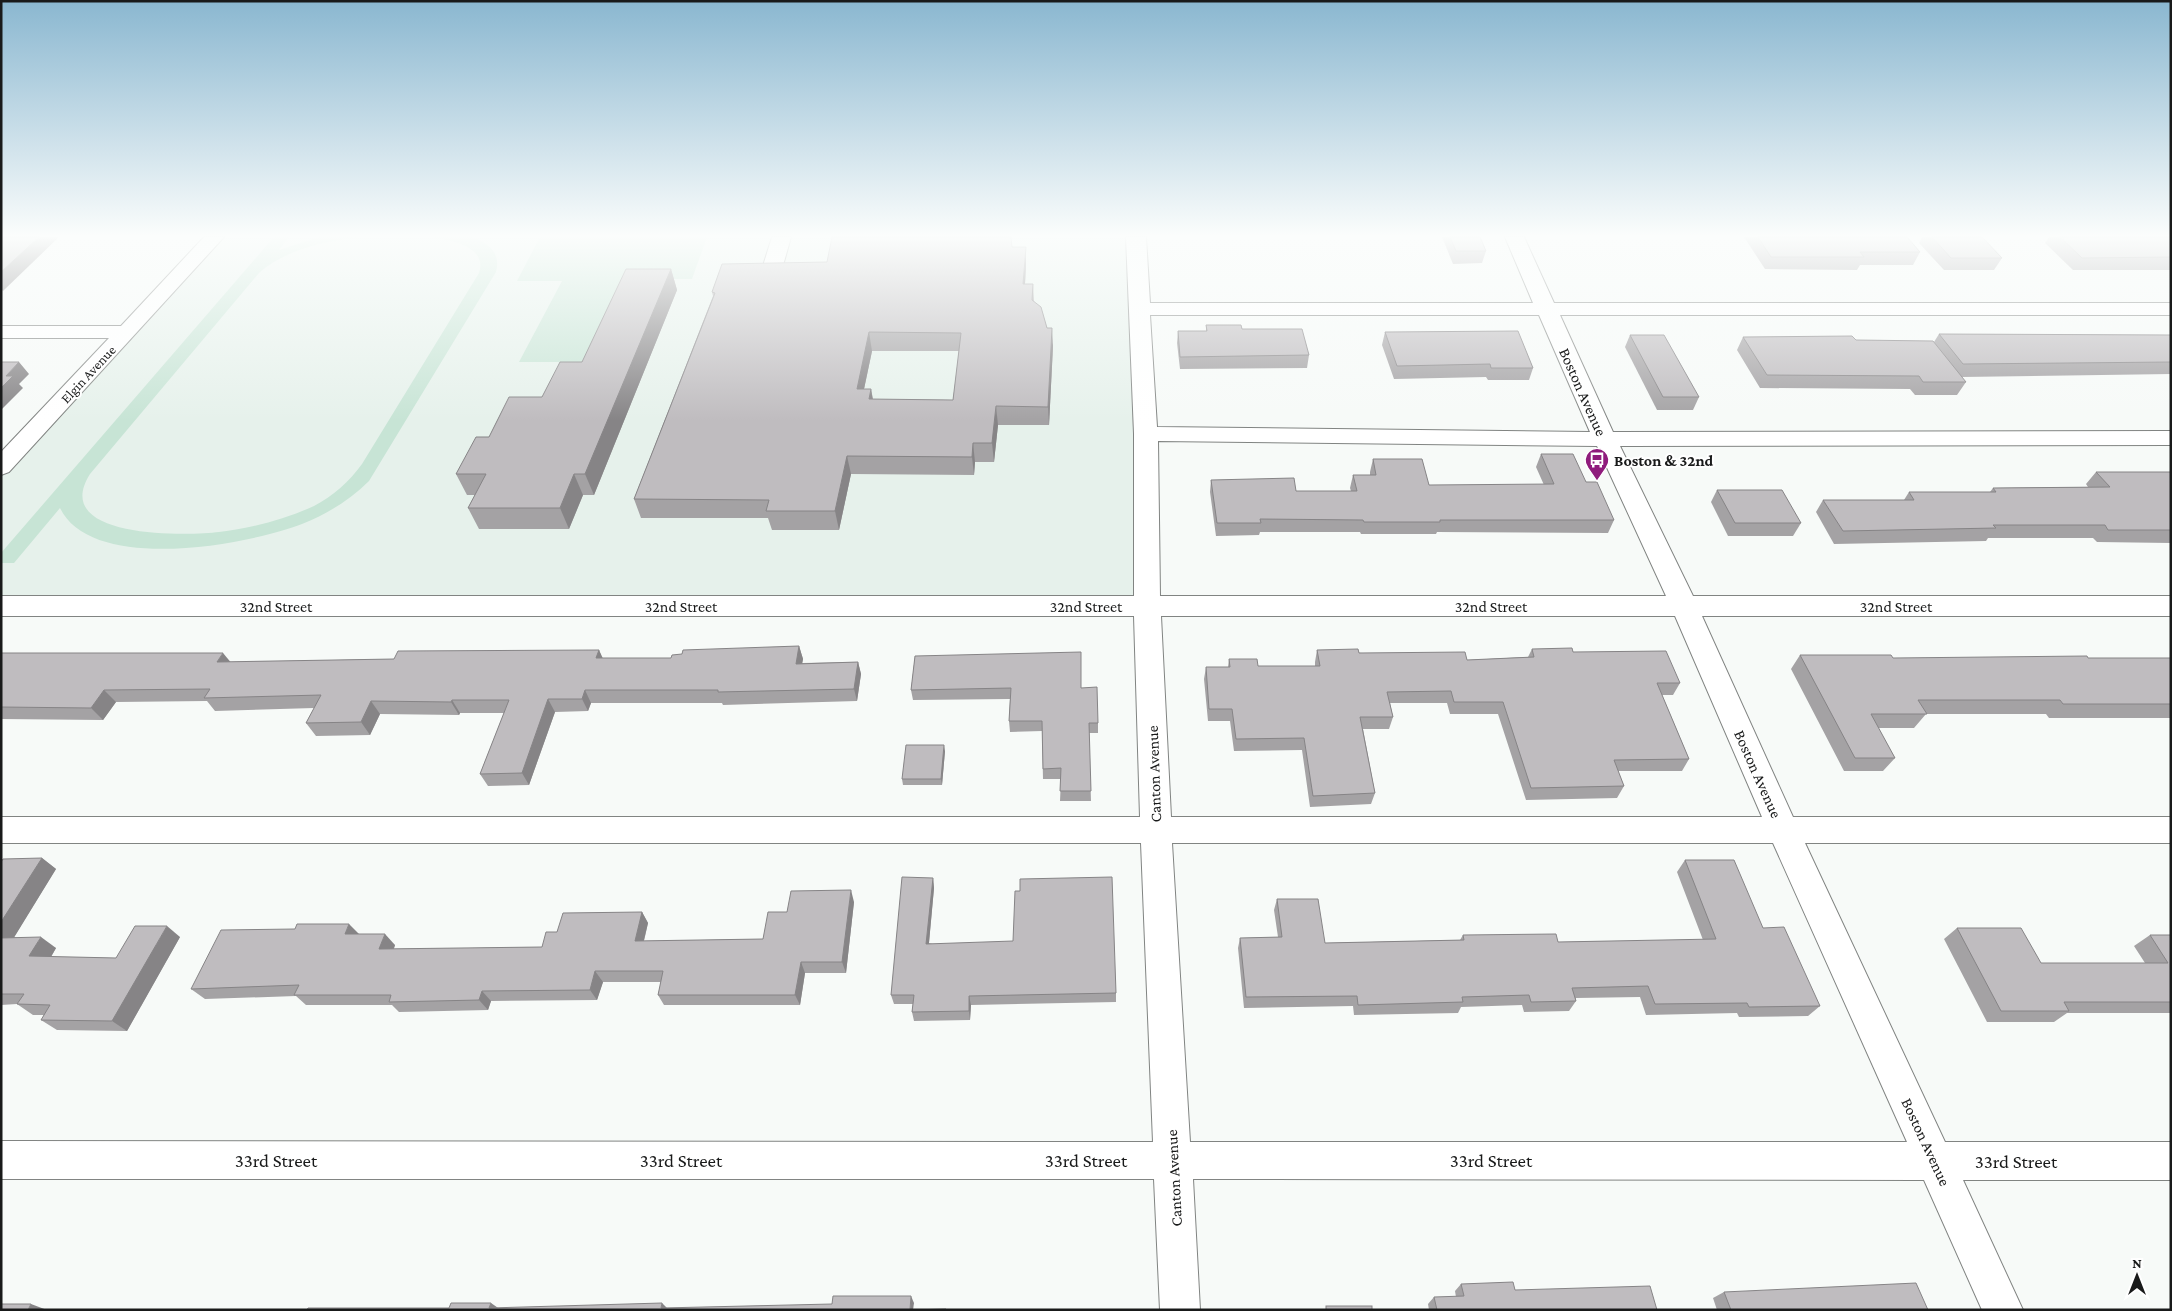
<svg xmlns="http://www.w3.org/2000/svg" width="2172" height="1311" font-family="'Crimson Pro',serif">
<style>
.built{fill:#e6f1eb}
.green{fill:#c7e4d5}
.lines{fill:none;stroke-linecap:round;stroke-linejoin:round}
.minor-casing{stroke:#818482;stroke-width:2}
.minor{fill:#fff;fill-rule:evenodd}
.wall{fill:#a4a2a4;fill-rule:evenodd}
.shaded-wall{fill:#868486}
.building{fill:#bfbcbf;stroke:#868486;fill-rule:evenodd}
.labels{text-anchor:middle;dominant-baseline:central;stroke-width:4;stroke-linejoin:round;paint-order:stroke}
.far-street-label{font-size:14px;fill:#191a1a;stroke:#fff}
.street-label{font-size:16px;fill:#191a1a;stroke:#fff}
.poi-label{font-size:16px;font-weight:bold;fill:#191a1a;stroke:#fff;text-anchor:start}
.near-street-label{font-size:19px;fill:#191a1a;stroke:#fff}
</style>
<rect width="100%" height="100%" fill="#f7faf8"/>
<polygon class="built" points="215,237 1135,237 1147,606 1,606 1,466"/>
<g class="green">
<path d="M274,237H289L279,250L319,237H360C326,241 286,249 259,273L90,474C49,539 186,536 219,532C251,528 284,520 314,506C333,496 349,482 362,464L479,273C488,246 450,240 431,237H473C489,244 501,253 496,272L369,481C350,500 327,514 302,524C247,545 92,574 60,508L14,563H1V553Z"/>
<polygon points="540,237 707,237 692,279 632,279 593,362 519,362 562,281 517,281"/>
</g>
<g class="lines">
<g class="minor-casing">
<g id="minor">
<polygon points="204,237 224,237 9,472 1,475 1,452 109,338 1,338 1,326 121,326"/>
<polygon points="772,237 791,237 782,269 779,273 772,275 765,273 762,269"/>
<path d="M1126,237H1146L1150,303H1533L1505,237H1524L1554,303H2171V315H1560L1613,432L2171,431V445L1620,446L1693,596H2171V616H1702L1793,817H2171V843H1805L1945,1142H2171V1180H1963L2023,1310H1982L1924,1180L1193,1179L1200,1310H1160L1154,1179H1V1141L1153,1142L1141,843H1V817H1140L1134,616H1V596H1134V434ZM1150,315H1539L1590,432L1157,427ZM1158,441L1597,446L1666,596H1160ZM1161,616H1675L1762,817H1171ZM1172,843H1773L1907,1142H1190Z"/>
</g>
</g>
<use href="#minor" class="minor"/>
</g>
<g class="wall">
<polygon points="1442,237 1480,237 1486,251 1482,263 1453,264"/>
<polygon points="1744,237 1907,237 1920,252 1913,265 1860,265 1857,270 1765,269"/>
<polygon points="1922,237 1982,237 2002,258 1994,270 1944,270 1919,243"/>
<polygon points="2049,237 2171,237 2171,270 2073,270 2045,243"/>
<path d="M1012,247L1026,265L1025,284H1033L1034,301L1047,328L1053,346L1049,425H998L994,462H975L974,475L851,474L839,530H772L768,518H641L634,499L713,296L712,292L827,262ZM872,351H959L953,400L873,399L871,389H864Z"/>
<polygon points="671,269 677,290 594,495 583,495 569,529 479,529 468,508 475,495 467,495 456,474 489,437 542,397 582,362"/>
<polygon points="1206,325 1242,329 1309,355 1307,368 1180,369 1177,343 1178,331 1206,331"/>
<polygon points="1385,332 1533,368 1529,380 1488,380 1486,377 1394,379 1382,345"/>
<polygon points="1939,334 2171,335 2171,374 1961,377 1966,382 1957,395 1915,395 1910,389 1760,388 1737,350 1743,337 1934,342"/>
<polygon points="1630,335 1699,397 1693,410 1657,410 1625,347"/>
<polygon points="1541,454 1586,482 1614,520 1608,533 1437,532 1436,534 1361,534 1360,532 1260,532 1259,535 1216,536 1210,492 1211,480 1296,491 1351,491 1350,488 1353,475 1370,475 1370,472 1373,459 1429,485 1544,485 1536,467"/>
<polygon points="2096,472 2171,472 2171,543 2097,542 2093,538 1988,538 1986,541 1834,544 1816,512 1823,500 1904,500 1909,492 1990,492 1993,488 2088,487 2086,484"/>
<polygon points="1717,490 1801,523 1793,536 1728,536 1711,502"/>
<polygon points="799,646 803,659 802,663 858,662 861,674 857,701 723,705 722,703 591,703 588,711 555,712 529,785 488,786 480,774 504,713 460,713 459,715 380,714 370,735 316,736 306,723 314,708 215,711 207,701 116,702 103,720 1,719 1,653 231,662 394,659 599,650 602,658 671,658"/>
<polygon points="1532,649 1573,652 1680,683 1673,695 1662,695 1689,759 1682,771 1618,771 1624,786 1617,798 1526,800 1498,714 1450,714 1447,703 1390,703 1393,717 1389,729 1363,729 1375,793 1371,804 1310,807 1302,750 1234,751 1230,721 1208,721 1204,679 1206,667 1228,667 1229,659 1258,666 1315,666 1315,662 1317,650 1467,660 1528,657"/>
<polygon points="1800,655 1893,658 2171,658 2171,718 2049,718 2046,714 1926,714 1914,728 1878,728 1895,758 1883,771 1844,771 1791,669"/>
<polygon points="915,656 1081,688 1098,723 1098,733 1089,733 1091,801 1060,801 1061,779 1043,779 1042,731 1010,732 1009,721 1010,699 913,700 911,690"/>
<polygon points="945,751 942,785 903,785 902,779"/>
<polygon points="42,858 56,869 14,937 56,948 51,957 116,958 180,937 127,1031 57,1030 41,1020 44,1015 33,1015 17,1004 1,1005 1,862"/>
<polygon points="1685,860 1763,928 1820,1006 1808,1016 1739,1017 1737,1013 1646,1015 1640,997 1576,998 1576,1001 1569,1011 1524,1012 1522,1005 1461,1007 1458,1013 1354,1015 1353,1006 1244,1008 1238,948 1240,938 1278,937 1274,910 1277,899 1325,943 1460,940 1463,935 1558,942 1703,940 1677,872"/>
<polygon points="933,878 934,888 929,943 1116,993 1116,1002 971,1005 970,1020 914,1021 912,1012 913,1004 894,1004 891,995"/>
<polygon points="854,902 846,973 805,973 800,1005 664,1005 658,995 661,982 603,982 597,1000 491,1001 488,1010 399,1012 392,1005 306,1005 296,996 205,999 191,989 295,929 359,934 395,945 394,949 542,947 557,932 642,912 648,923 644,941 763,939 787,912"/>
<polygon points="1957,928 2041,963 2145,963 2134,946 2150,935 2171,935 2171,1013 2067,1013 2054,1022 1987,1022 1944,939"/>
<polygon points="1461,1284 1515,1290 1657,1310 1429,1310 1428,1304 1434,1297 1456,1297 1455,1291"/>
<polygon points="1724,1292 1928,1310 1717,1310 1713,1298"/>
</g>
<g class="shaded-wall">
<polygon points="39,237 59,237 3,291 1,289 1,272"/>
<polygon points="1026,247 1026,265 1024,302 1023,284"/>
<polygon points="671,269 677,290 594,495 585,474"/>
<polygon points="1052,328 1053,346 1049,425 1048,407"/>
<polygon points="869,332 872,351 860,408 857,389"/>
<polygon points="19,362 29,374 19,384 23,388 1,410 1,388 6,376"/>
<polygon points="871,389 874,408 869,399"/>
<polygon points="996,406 998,425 994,462 992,443"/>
<polygon points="973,443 975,462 974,475 972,457"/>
<polygon points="847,456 851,474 839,530 835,511"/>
<polygon points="574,474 583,495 569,529 560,508"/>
<polygon points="799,646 803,659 800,676 796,664"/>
<polygon points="599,650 605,663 596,658"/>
<polygon points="223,653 233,665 217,662"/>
<polygon points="858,662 861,674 857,701 854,689"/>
<polygon points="104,690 116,702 103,720 91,708"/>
<polygon points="585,690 591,703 588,711 582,699"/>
<polygon points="548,699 555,712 529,785 522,773"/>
<polygon points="452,700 460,713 459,715 451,702"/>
<polygon points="371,701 380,714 370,735 361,722"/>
<polygon points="944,745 945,751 942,785 941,779"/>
<polygon points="42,858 56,869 7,949 1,945 1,922"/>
<polygon points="933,878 934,888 928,953 926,944"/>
<polygon points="851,890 854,902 846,973 842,962"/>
<polygon points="642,912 648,923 641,952 635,941"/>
<polygon points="349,924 360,935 345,934"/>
<polygon points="167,926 180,937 127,1031 112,1021"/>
<polygon points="385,934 395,945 389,960 379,949"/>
<polygon points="41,937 56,948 45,967 29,956"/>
<polygon points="801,962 805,973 800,1005 795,995"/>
<polygon points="595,971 603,982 597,1000 590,990"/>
<polygon points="482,991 491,1001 488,1010 479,1000"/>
<polygon points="969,996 971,1005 970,1020 969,1011"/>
<polygon points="911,1296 914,1303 913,1310 910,1310"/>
<polygon points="491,1303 501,1310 489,1308"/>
<polygon points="662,1303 669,1310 661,1308"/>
<polygon points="31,1304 47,1310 28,1310"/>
</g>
<g class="building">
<polygon points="1,237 39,237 1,272"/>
<path d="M832,237H1011L1012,247H1026L1023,284H1033L1032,300L1041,307L1047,328H1052L1048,407L996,406L992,443H973L972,457L847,456L835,511H766L769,500L634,499L715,293L712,292L722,264L827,262ZM869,332L961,333L953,400L869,399L871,389H857Z"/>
<polygon points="1450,237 1480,237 1486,251 1456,251"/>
<polygon points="1758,237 1907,237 1920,252 1860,252 1864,257 1771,257"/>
<polygon points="1932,237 1982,237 2002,258 1951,258"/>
<polygon points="2060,237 2171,237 2171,257 2082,258"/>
<polygon points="626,269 671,269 585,474 574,474 560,508 468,508 486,474 456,474 476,437 489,437 509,397 542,397 560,362 582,362"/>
<polygon points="1206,325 1241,325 1242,329 1302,329 1309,355 1180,357 1178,331 1207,331"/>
<polygon points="1518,331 1533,368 1491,368 1490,364 1397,366 1385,332"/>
<polygon points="1939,334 2171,335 2171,362 1963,364"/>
<polygon points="1630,335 1664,335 1699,397 1663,397"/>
<polygon points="1852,336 1856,340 1933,341 1966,382 1923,382 1919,376 1767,375 1743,337"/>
<polygon points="1,362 19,362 6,376 13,376 1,388"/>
<polygon points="1541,454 1573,454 1586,482 1597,482 1614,520 1440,520 1440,522 1364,522 1363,520 1260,519 1261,523 1217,523 1211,480 1294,478 1296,491 1357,491 1353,475 1376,475 1373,459 1422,459 1429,485 1554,484"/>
<polygon points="2096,472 2171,472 2171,530 2108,530 2105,525 1993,525 1996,528 1843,531 1823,500 1914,500 1909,492 1996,492 1993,488 2110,487"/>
<polygon points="1717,490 1782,490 1801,523 1735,523"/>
<polygon points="799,646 796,664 858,662 854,689 718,692 718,690 585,690 582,699 548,699 522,773 480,774 509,700 452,700 451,702 371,701 361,722 306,723 321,695 204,698 210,689 104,690 91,708 1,707 1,653 223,653 217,662 394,659 398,651 599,650 596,658 671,658 672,655 682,654 683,650"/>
<polygon points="1572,648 1573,652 1666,651 1680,683 1657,683 1689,759 1614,760 1624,786 1531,788 1503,702 1454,702 1451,691 1387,692 1393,717 1360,717 1375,793 1313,796 1304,738 1236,739 1232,709 1209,709 1206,667 1230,667 1229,659 1257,659 1258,666 1320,666 1317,650 1358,649 1359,653 1465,652 1467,660 1534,657 1532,649"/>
<polygon points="1081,652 1081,688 1097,687 1098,723 1089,723 1091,791 1060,791 1061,768 1043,769 1042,721 1009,721 1011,688 911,690 915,656"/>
<polygon points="1800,655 1891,655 1893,658 2087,656 2088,658 2171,658 2171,704 2063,704 2060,700 1918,700 1927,714 1871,714 1895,758 1855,758"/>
<polygon points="906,745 944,745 941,779 902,779"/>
<polygon points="42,858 1,922 1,862 3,859"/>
<polygon points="1685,860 1734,860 1763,928 1784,927 1820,1006 1749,1007 1747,1003 1655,1004 1648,986 1572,988 1576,1001 1531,1002 1529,995 1462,997 1463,1002 1358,1005 1357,996 1246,997 1240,938 1282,937 1277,899 1318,899 1325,943 1464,940 1463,935 1556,934 1558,942 1716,939"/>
<polygon points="902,877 933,878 926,944 1013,941 1015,891 1020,891 1020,879 1112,877 1116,993 969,996 969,1011 912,1012 914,995 891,995"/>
<polygon points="851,890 842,962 801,962 795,995 658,995 663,971 595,971 590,990 482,991 479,1000 389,1002 391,995 294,995 299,985 191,989 221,930 295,929 297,924 349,924 345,934 385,934 379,949 542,947 546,932 557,932 563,913 642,912 635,941 763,939 768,912 787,912 791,891"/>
<polygon points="135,926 167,926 112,1021 41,1020 50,1005 17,1004 24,994 1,994 1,938 41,937 29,956 116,958"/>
<polygon points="1957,928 2021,928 2041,963 2168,963 2150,935 2171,935 2171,1002 2064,1002 2069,1011 2001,1011"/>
<polygon points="1513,1282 1515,1290 1650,1286 1657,1310 1437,1310 1434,1297 1464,1296 1461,1284"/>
<polygon points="1916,1283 1928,1310 1731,1310 1724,1292"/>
<polygon points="833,1296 911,1296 910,1310 946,1309 946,1310 307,1310 308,1308 449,1308 451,1303 491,1303 489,1308 662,1303 661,1308 832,1304"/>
<polygon points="1,1304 31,1304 28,1310 1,1310"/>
<rect x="1326" y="1306" width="46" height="4"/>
</g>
<linearGradient id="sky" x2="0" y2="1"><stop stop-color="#8ab7d0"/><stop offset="0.56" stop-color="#fbfdfc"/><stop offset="1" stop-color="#fbfdfc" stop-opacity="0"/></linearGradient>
<rect width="2172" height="421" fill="url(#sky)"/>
<defs>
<g id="bus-pin" transform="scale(1.25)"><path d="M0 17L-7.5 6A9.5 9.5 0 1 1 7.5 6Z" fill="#8f1b7c" stroke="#fff"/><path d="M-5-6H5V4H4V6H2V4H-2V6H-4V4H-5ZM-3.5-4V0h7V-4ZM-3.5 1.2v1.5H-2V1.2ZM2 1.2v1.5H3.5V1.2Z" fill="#fff"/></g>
</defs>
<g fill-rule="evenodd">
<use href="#bus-pin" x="1597" y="460"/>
</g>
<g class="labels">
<g class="far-street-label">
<text transform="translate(88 374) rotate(-47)">Elgin Avenue</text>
</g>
<g class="street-label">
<text transform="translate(1583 392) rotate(66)">Boston Avenue</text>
<text x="276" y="606">32nd Street</text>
<text x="681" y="606">32nd Street</text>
<text x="1086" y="606">32nd Street</text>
<text x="1491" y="606">32nd Street</text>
<text x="1896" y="606">32nd Street</text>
<text transform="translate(1154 774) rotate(-92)">Canton Avenue</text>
<text transform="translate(1758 774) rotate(66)">Boston Avenue</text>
<text transform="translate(1926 1142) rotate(65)">Boston Avenue</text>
<text transform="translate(1174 1178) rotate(-93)">Canton Avenue</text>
</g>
<g class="poi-label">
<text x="1614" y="460">Boston &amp; 32nd</text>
</g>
<g class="near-street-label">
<text x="276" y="1160">33rd Street</text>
<text x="681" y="1160">33rd Street</text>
<text x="1086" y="1160">33rd Street</text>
<text x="1491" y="1160">33rd Street</text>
<text x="2016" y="1161">33rd Street</text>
</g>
</g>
<rect width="2172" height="1311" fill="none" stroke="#191a1a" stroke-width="5"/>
<g transform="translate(2137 1276)" stroke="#ffffff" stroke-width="4" paint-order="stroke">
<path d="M0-4L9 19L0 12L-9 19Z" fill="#191a1a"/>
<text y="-8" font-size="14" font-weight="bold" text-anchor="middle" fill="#191a1a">N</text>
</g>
</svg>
